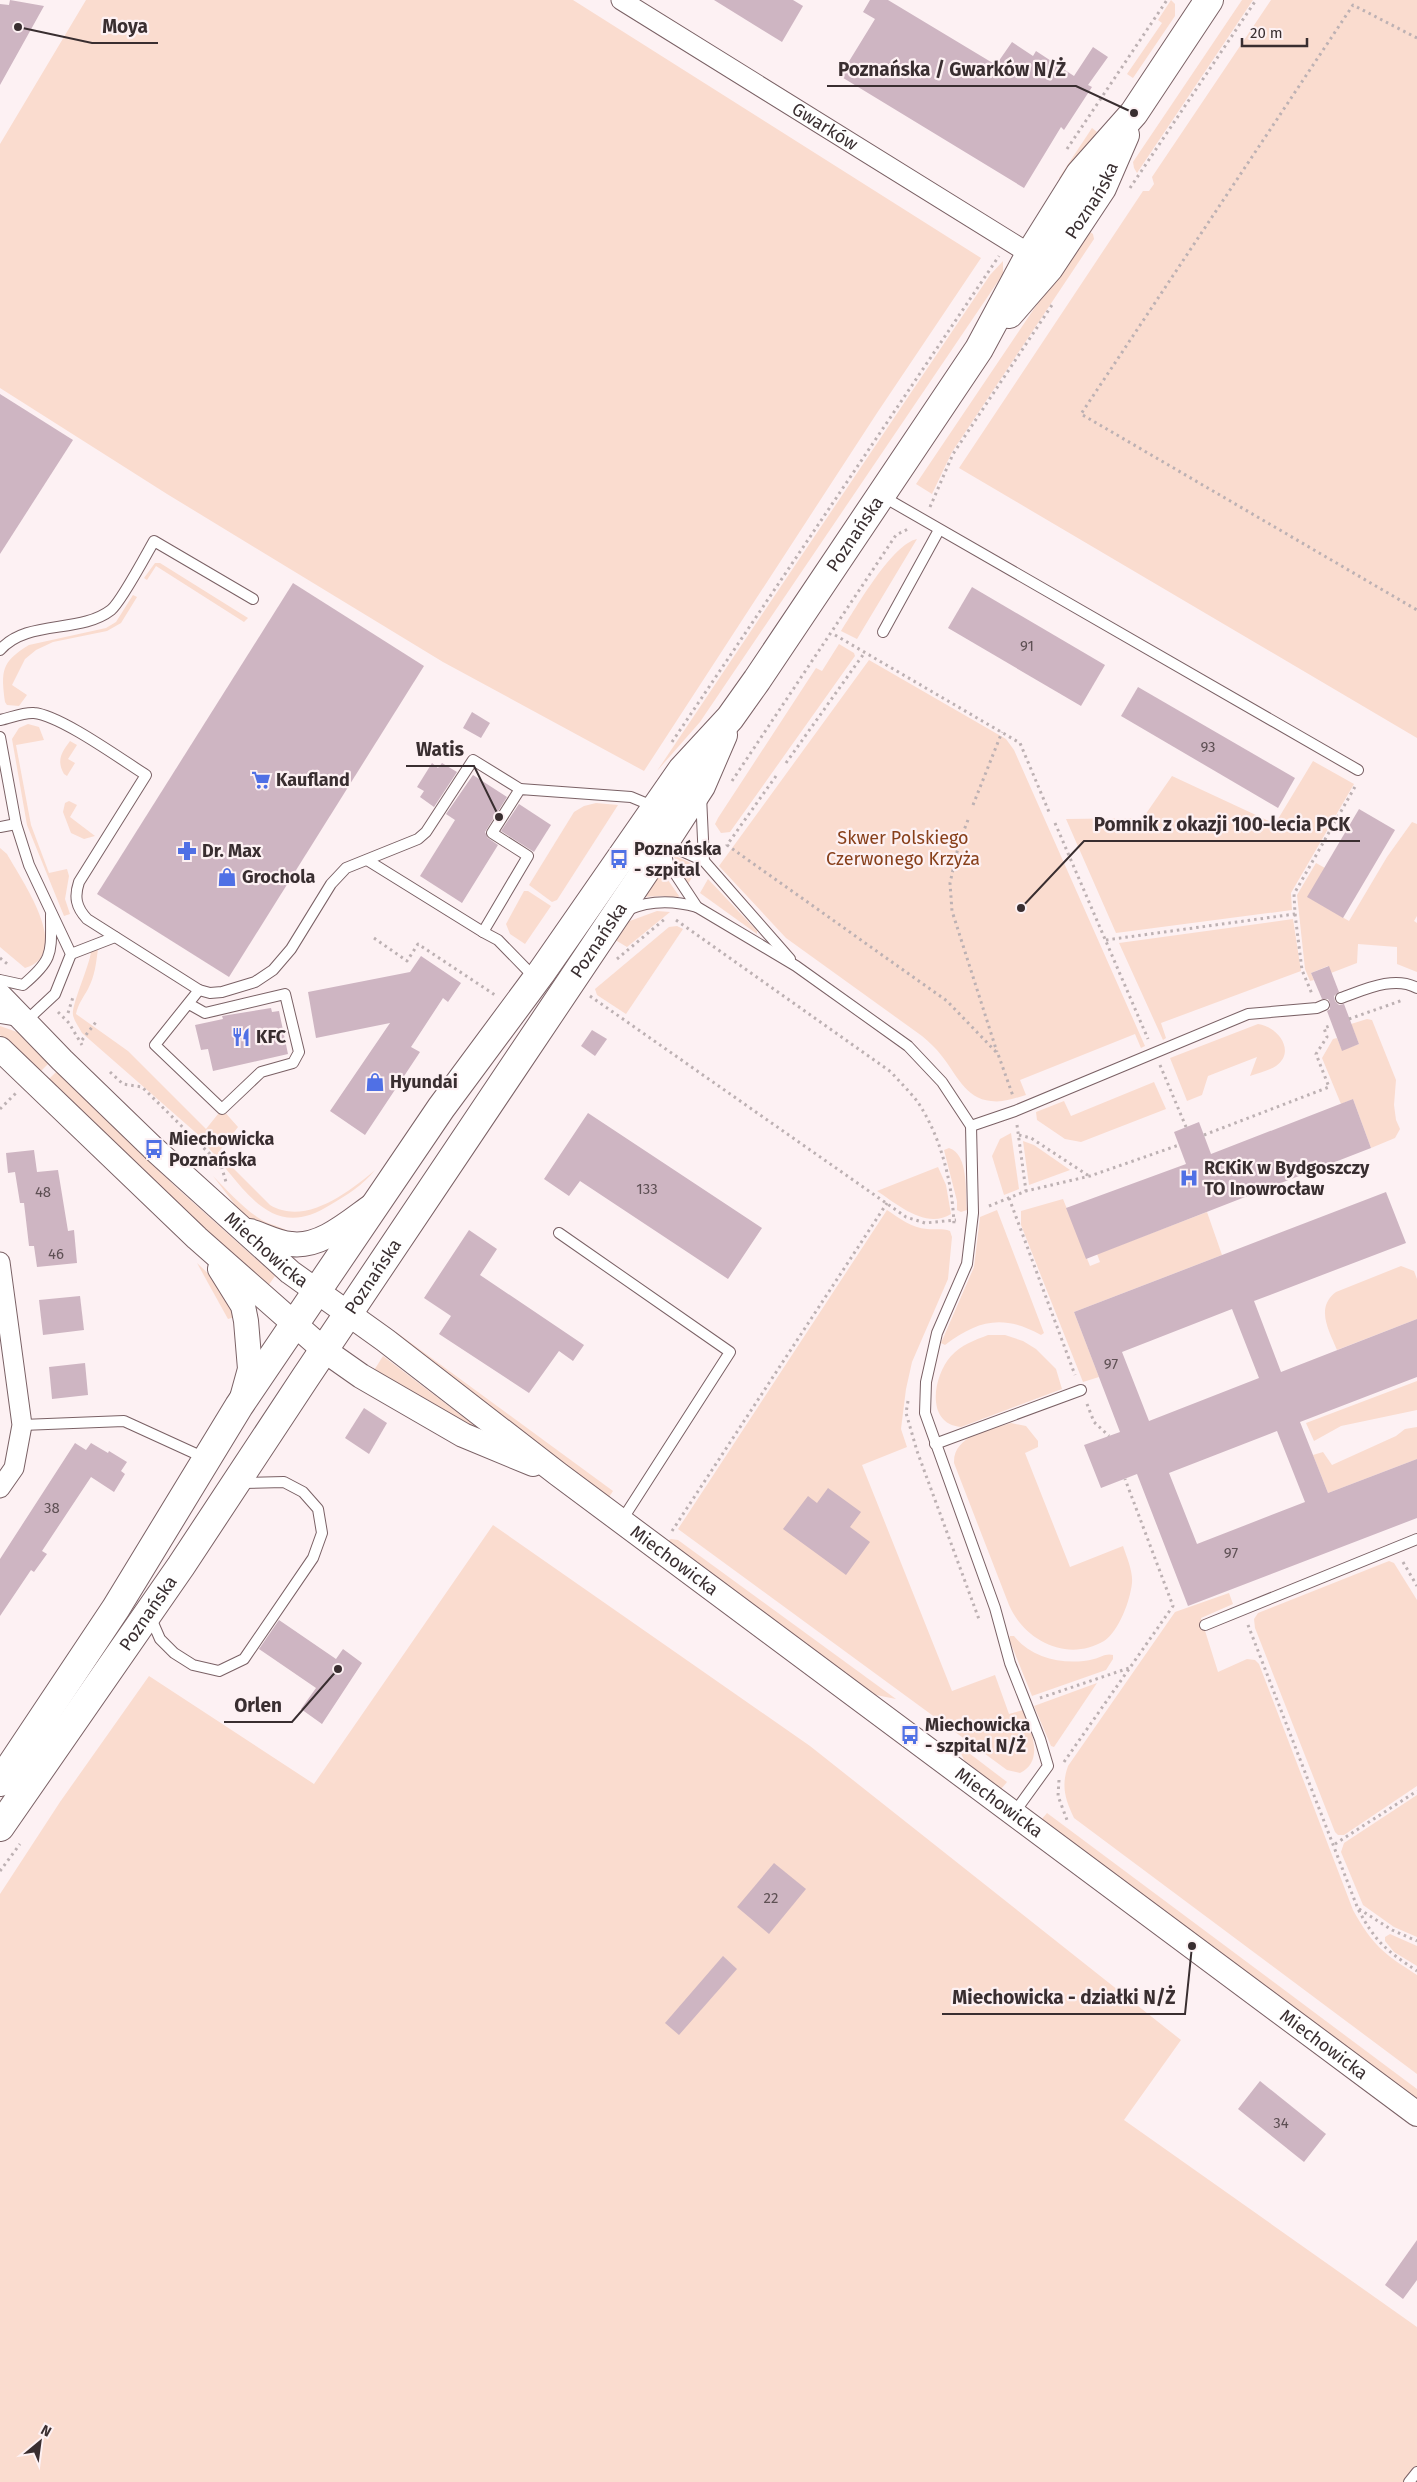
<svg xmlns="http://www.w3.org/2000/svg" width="1417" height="2482" font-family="'Fira Sans',sans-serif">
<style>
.green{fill:#fadccf}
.building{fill:#ceb5c2;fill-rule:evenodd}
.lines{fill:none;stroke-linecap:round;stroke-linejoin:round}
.service-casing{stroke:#7a6165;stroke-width:12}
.minor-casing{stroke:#7a6165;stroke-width:21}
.tertiary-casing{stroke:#7a6165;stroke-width:26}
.secondary-casing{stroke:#7a6165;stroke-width:30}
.path{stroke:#bdb1b3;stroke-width:3;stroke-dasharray:2.5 4;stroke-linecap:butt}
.service{stroke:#fff;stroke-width:10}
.minor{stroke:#fff;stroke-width:19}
.tertiary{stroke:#fff;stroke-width:24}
.secondary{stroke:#fff;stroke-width:28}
.labels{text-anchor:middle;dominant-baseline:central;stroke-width:4.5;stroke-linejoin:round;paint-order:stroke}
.number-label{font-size:15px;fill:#5e5054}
.street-label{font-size:18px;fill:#392e30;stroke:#fdf1f3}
.poi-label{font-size:18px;font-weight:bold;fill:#392e30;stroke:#fdf1f3;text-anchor:start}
.park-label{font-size:18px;fill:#88401b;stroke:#fdf1f3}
.leader{fill:none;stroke:#392e30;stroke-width:2}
.callout-dot{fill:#392e30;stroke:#fdf1f3;stroke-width:2}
.callout-label{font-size:19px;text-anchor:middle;font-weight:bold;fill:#392e30;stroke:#fdf1f3;stroke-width:4.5;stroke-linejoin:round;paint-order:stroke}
</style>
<rect width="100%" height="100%" fill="#fdf1f3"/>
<g class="green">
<polygon points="86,0 573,0 981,258 877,413 644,771 443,662 167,494 0,388 0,144"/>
<polygon points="1171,0 1175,4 1175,16 1133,78 1127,74 1162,23 1158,20"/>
<polygon points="1242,0 1253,0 1137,173 1134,168 1133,162"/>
<polygon points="1271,0 1417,0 1417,738 959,468 1143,191 1149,191 1154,184 1152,177"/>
<polygon points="1092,128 1097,132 1064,182 1059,178"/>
<polygon points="1087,230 1093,234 1094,239 952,452 932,494 916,484"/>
<polygon points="1003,261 1003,274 700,722 657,771 990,275"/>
<path d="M917,539L857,639L841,631C856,608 892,544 917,539Z"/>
<polygon points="155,563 160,563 248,618 244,622 156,566 147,580 144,578"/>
<path d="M133,595L137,597L121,623L107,631L53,642L36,650L25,659L12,685L27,695L19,706L7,705L5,702C1,671 1,662 29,645L106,628L116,622Z"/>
<polygon points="839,644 854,653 855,656 730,832 721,833 715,824 718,818 816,668 822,671"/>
<path d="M869,660L1006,739L1014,750L1145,1046L1141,1048L1135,1034L1020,1080L1026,1095C1015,1098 1003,1103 991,1101C965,1099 956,1073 941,1055C936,1048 929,1042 922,1036L786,938L719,866Z"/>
<polygon points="28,724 39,727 44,740 16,745 31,825 49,873 67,869 69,876 65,899 70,914 64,916 27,825 12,739 19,728"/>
<path d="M70,741L77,745L68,759L75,763L67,776L64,774C56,760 62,752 70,741Z"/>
<polygon points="1313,761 1354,784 1291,893 1292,910 1116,933 1066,819 1143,818 1172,776 1275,824"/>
<polygon points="69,801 77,805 70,817 95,836 84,839 71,833 63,812 65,803"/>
<polygon points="596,803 618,805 557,900 552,902 529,885 574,812 584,806"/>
<polygon points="1412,822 1417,824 1417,916 1414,921 1417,923 1417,972 1397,964 1397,947 1358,944 1357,963 1331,973 1328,966 1311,973 1314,980 1310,981 1305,969 1297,895 1316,863 1325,868 1308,897 1349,921 1387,857"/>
<path d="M0,848L7,854C20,878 75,954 25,968L0,947Z"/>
<polygon points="673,855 689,862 697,869 688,884"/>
<polygon points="661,870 679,896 677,899 663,896 640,897"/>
<polygon points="708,879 757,931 757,934 700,893"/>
<polygon points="524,891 528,891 551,906 525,944 510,934 506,924"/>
<polygon points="657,911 670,912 627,947 612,938 627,922"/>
<polygon points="1293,919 1301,971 1161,1023 1166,1038 1163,1040 1119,943"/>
<polygon points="677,926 683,929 626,1014 597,995 595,989 669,927"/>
<path d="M98,949C96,963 95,976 88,989C83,998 78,1004 76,1014L128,1051L206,1129L222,1109L238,1127L218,1153L270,1205C305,1226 348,1193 375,1170C362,1186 347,1195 330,1205C266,1246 240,1178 201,1140L202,1138L82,1033C79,1027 74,1021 73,1015C71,1006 89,967 91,952Z"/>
<polygon points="1367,1019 1372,1020 1396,1080 1394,1105 1396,1120 1400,1129 1395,1138 1371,1148 1353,1099 1341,1104 1322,1058 1333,1039 1337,1038 1342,1050 1359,1044 1351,1024"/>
<path d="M1258,1024C1279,1027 1296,1052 1276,1066C1268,1071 1258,1073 1250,1076L1257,1057L1208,1076L1202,1095L1187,1101L1170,1058Z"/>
<polygon points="0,1026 17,1032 49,1063 40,1072 0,1035"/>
<polygon points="57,1071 178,1189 275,1276 268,1286 210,1235 48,1080"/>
<polygon points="1154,1082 1166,1109 1081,1142 1065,1139 1037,1120 1036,1112 1064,1101 1071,1116"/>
<polygon points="1011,1133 1019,1189 1004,1195 992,1156 1000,1139"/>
<polygon points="1023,1141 1034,1145 1070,1170 1029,1185"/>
<path d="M949,1148C969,1154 965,1192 967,1210L961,1212L957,1210V1201L944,1150Z"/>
<path d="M938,1167L946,1185L951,1214C926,1230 897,1204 877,1191Z"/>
<path d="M213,1176C227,1190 241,1206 257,1217C269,1226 286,1226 295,1237L246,1219Z"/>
<polygon points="1063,1199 1090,1266 1100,1262 1097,1254 1207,1212 1222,1255 1074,1312 1099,1377 1083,1382 1021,1225 1021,1211"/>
<path d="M887,1210C899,1218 912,1228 927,1229C935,1230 942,1228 950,1231L952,1237L948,1279L912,1362L906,1389L901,1429L907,1447L862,1465L952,1691L995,1675L1009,1714L1023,1710C1031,1730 1045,1761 1020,1773L1007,1770L678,1529Z"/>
<path d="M997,1210L1044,1333L1041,1335C1003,1314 978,1320 945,1345L941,1343L974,1267L980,1217Z"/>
<polygon points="197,1263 222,1287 235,1317 228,1319"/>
<path d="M1401,1266L1414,1271L1417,1279V1319L1337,1350C1329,1330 1315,1308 1336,1292Z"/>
<polygon points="396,1332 613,1491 609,1497 394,1335"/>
<path d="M988,1335H1005L1023,1341L1036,1349L1056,1369L1062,1389L961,1427C925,1424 933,1376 951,1356C961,1345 975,1340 988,1335Z"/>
<polygon points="383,1356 479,1429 477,1433 373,1372"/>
<polygon points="1417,1381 1417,1410 1341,1426 1314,1441 1306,1423"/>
<path d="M1011,1423L1026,1426L1038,1441V1447L1025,1453L1070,1567L1123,1546C1127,1558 1133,1571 1132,1583C1130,1601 1119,1631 1104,1641C1067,1663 1024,1640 1009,1605L954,1463C953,1435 990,1430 1011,1423Z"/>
<polygon points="1417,1427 1417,1459 1328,1493 1313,1455 1323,1452 1332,1465 1396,1436 1405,1429"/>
<polygon points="493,1525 810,1746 1181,2040 1124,2120 1417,2327 1417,2482 0,2482 0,1894 60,1802 149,1676 314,1784"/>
<polygon points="671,1539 678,1540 896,1699 876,1695 665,1542"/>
<polygon points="1389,1561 1394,1563 1417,1600 1417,1786 1344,1835 1338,1835 1335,1832 1255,1628 1254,1619 1258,1613"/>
<path d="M1229,1593L1233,1604L1201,1618L1218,1672L1247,1659L1255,1660L1259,1664L1353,1910C1373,1946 1383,1953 1417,1975V2074L1074,1818C1065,1799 1061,1786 1068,1766L1175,1612Z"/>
<path d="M1010,1636H1014C1032,1659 1067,1666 1094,1659C1101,1657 1106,1653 1113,1655V1659L1106,1670L1032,1696L1009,1639Z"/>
<polygon points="1097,1683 1054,1747 1051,1746 1034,1706"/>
<polygon points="957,1744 1007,1782 1001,1789 964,1760"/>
<polygon points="1417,1795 1417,1937 1394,1927 1363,1905 1341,1852 1344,1843"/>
<polygon points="1047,1813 1417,2089 1417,2100 1041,1820"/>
<polygon points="1390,1934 1417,1946 1417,1966 1394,1952 1385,1941 1385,1937"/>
</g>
<g class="building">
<polygon points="10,0 44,6 0,85 0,4 9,5"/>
<polygon points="714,0 793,0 803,6 782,42"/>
<polygon points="870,0 888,0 996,65 1012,42 1033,56 1036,51 1074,76 1093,47 1108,57 1088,85 1092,87 1064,130 1061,127 1024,188 840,76 875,19 863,12"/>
<polygon points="0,394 73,440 0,554"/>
<polygon points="293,583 424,666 229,977 97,894"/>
<polygon points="972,587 1105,665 1081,706 948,628"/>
<polygon points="1138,687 1295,778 1278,808 1121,716"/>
<polygon points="472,712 490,723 481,738 463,728"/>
<polygon points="432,763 438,768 442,763 457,772 434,807 420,797 424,791 417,787"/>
<polygon points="473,775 507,797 485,832 488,838 498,845 462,903 420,876 455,820 446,814"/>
<polygon points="519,804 551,825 534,852 501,831"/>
<polygon points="1359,809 1395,830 1343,918 1307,897"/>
<polygon points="421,956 461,983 448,1002 443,998 411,1047 420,1052 365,1135 330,1111 390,1023 316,1038 308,992 410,972"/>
<polygon points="1329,966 1339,992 1334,996 1335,1001 1339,1005 1344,1004 1359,1044 1342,1051 1327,1011 1330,1009 1330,1003 1328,999 1322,999 1311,973"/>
<polygon points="271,1008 272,1012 279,1011 288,1054 213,1071 208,1049 201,1050 195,1025 223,1019 222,1016"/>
<polygon points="592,1030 607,1039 595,1056 581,1046"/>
<polygon points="1353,1099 1371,1148 1086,1259 1066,1208 1186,1164 1174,1132 1199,1122 1211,1154"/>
<polygon points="588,1113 762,1228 728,1279 580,1181 569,1196 544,1179"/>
<polygon points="34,1150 37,1172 58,1170 68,1231 74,1230 77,1263 37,1267 34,1246 29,1246 24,1203 20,1203 15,1172 8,1173 6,1153"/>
<path d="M1386,1192L1406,1243L1254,1301L1281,1372L1417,1319V1377L1300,1422L1328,1493L1417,1459V1518L1188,1606L1137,1474L1101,1488L1084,1445L1120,1432L1074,1312ZM1232,1309L1259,1378L1149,1421L1122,1352ZM1277,1431L1305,1502L1197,1544L1169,1473Z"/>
<polygon points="469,1230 497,1249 480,1275 584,1345 573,1361 559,1351 529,1393 439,1334 451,1316 424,1298"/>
<polygon points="80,1296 84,1330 43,1335 39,1300"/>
<polygon points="85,1363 88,1395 52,1399 49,1367"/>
<polygon points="364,1408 387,1423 369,1454 345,1438"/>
<polygon points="75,1443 86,1450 91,1443 108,1453 109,1451 127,1462 121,1471 125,1474 114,1492 91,1477 42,1551 47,1554 34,1572 31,1570 0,1616 0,1559"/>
<polygon points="828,1488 861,1512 850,1527 870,1542 846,1575 783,1529 808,1496 817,1503"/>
<polygon points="279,1620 336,1659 343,1649 362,1663 322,1724 301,1709 316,1688 259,1649"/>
<polygon points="774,1863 806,1889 769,1934 737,1907"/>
<polygon points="723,1956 737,1969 679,2035 665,2023"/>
<polygon points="1260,2081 1326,2134 1304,2162 1238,2109"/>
<polygon points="1417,2240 1417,2280 1403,2299 1385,2285"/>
</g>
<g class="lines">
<g class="service-casing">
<g id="service">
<polyline points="882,496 1358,770"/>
<polyline points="883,632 939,530"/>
<path d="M0,650C27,619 80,634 111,610C121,602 146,555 154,541L253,599"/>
<path d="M0,720C10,718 24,712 34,713C60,715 122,760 146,775L79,882C74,897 76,907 87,919L199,990L210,993L222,992L255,982L273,970L291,949L331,884L346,868L418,839L426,832L473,760L520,789"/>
<polyline points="0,737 16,824 29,865 71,954 55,994 25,1022 0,1018"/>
<polyline points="701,796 704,861 790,959"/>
<polyline points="0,827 16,824"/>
<polyline points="666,844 704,861"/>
<polyline points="665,849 668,863 697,907 796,966 908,1046 942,1082 971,1126 973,1213 967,1264 937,1333 926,1382 925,1413 995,1608 1010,1663 1040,1739 1048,1766 1014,1813"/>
<polyline points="367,860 483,932"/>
<path d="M627,910C650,900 673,900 697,907"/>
<polyline points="71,954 115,937"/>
<polyline points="536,979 498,940 483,932 528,856 492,833 520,789 631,797 655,807"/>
<path d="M0,980L23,985C54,959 51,953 51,915"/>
<path d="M1341,998C1364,990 1394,975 1417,988"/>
<polyline points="189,1004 205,1013 285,994 299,1052 293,1063 261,1072 222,1109 155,1045 199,990"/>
<polyline points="971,1126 1015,1111 1248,1014 1317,1008 1324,1005"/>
<polyline points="559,1233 730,1352 622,1520"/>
<polyline points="22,1425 124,1421 205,1458"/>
<polyline points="935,1444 1081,1390"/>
<polyline points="150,1616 160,1639 174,1653 193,1665 219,1671 244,1659 313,1558 322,1533 318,1509 303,1492 284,1482 240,1483"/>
<polyline points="1205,1625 1417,1539"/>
<polyline points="1409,2482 1417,2472"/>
</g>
</g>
<g class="minor-casing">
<g id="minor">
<path id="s1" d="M621,0L1030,254"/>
<polyline points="0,1262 22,1425 14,1468 0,1488"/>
</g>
</g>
<g class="tertiary-casing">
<g id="tertiary">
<path id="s2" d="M0,996L62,1060L154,1149L290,1272L385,1340L558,1474L1417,2114"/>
<polyline points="0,1049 197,1238 324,1350 361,1376 463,1435 533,1464"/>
<path d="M250,1231C263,1235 277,1243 291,1244C321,1248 350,1221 373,1205"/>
<polyline points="220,1269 243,1306 246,1321 250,1369 242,1398"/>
</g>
</g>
<g class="secondary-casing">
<g id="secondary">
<path id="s3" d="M1009,314L1049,268L1102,188L1125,135"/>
<path id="s4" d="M0,1782L116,1608L239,1406L441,1108L541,973L682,770L730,718L757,680L979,349L1030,254L1080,174L1134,113L1209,0"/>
<path id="s5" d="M0,1827L181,1566L305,1378L664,843L701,786L723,735"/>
</g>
</g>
<g class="path">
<polyline points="1417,38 1353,5 1081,414 1417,610"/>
<polyline points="1067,149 1167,0"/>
<polyline points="1130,188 1256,0"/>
<polyline points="930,507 953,454 1054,302"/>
<polyline points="835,635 1020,743 1049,812"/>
<polyline points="672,742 999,256"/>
<polyline points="786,763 865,652"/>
<polyline points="776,776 727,845 947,1001 998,1054 1013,1096"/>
<polyline points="732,781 896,535 908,529"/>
<polyline points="973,805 1002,732"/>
<polyline points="968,820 959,843 950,883 952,911 997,1052"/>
<polyline points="1055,823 1148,1039"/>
<polyline points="1295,914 1302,970 1312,994"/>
<path d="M676,920L891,1072C900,1082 909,1091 917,1101C941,1136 953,1185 954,1226"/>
<polyline points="374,938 407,961 418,944 495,995"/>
<polyline points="1106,940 1295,914 1294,894 1356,785"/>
<polyline points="0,958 10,966"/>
<polyline points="617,959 666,918"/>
<polyline points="590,996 906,1217 925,1223 956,1220"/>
<polyline points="58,1012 69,1023 82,1045"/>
<polyline points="68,1013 73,997"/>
<polyline points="1349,1019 1403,1000"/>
<polyline points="82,1040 96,1022"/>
<polyline points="1160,1065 1186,1127"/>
<polyline points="110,1072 123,1084 142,1087 221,1165 226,1182"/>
<polyline points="0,1109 16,1093"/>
<polyline points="1017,1125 1026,1191"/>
<polyline points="1019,1135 1031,1138 1089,1176"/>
<polyline points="1204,1135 1329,1087 1316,1054 1327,1037 1324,1028 1332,1025"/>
<polyline points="1009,1198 1075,1375"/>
<polyline points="989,1206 1026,1191 1090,1176 1179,1145"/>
<polyline points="908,1401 906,1413 917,1451 980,1622"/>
<polyline points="1087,1404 1094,1422 1109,1436"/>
<polyline points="672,1531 887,1203"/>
<polyline points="1403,1562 1417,1586"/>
<path d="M1248,1625L1358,1909C1376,1943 1386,1950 1417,1971"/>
<polyline points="1040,1698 1129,1668"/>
<polyline points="1064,1762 1173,1606 1125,1479"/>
<polyline points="1059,1780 1058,1796 1067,1820"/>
<polyline points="1335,1844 1417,1791"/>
<polyline points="0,1871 20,1844"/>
<polyline points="1359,1909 1392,1930 1417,1941"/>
</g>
<use href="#service" class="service"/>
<use href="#minor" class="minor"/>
<use href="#tertiary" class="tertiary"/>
<use href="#secondary" class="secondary"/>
</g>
<defs>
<g id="supermarket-bare" transform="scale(1.5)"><path d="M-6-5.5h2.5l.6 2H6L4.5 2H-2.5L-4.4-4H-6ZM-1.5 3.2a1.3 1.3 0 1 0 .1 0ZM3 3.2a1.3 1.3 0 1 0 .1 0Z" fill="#5070e5" stroke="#fdf1f3" stroke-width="2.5" paint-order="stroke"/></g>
<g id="pharmacy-bare" transform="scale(1.5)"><path d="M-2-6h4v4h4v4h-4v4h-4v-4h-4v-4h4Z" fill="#5070e5" stroke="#fdf1f3" stroke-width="2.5" paint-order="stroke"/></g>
<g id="bus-bare" transform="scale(1.5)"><path d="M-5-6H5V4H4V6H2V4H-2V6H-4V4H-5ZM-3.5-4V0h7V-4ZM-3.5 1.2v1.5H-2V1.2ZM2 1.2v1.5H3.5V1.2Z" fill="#5070e5" stroke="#fdf1f3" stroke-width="2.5" paint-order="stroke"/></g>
<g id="shop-bare" transform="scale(1.5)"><path d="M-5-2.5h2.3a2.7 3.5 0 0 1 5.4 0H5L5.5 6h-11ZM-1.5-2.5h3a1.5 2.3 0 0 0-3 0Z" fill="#5070e5" stroke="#fdf1f3" stroke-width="2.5" paint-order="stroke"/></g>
<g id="restaurant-bare" transform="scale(1.5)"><path d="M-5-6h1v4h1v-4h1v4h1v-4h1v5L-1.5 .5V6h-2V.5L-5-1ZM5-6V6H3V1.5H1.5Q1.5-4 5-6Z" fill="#5070e5" stroke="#fdf1f3" stroke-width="2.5" paint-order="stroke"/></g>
<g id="hospital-bare" transform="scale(1.5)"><path d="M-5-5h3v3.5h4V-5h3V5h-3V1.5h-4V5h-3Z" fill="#5070e5" stroke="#fdf1f3" stroke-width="2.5" paint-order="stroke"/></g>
</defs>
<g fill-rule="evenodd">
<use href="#supermarket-bare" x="261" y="780"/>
<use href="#pharmacy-bare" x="187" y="851"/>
<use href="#bus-bare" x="619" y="859"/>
<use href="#shop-bare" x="227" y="877"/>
<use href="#restaurant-bare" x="241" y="1037"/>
<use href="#shop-bare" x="375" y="1082"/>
<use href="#bus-bare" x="154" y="1149"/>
<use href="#hospital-bare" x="1189" y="1178"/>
<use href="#bus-bare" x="910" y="1735"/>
</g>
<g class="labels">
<g class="number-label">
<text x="1027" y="646">91</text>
<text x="1208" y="747">93</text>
<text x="647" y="1189">133</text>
<text x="43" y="1192">48</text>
<text x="56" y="1254">46</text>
<text x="1111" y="1364">97</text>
<text x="52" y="1508">38</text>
<text x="1231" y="1553">97</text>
<text x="771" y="1898">22</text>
<text x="1281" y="2123">34</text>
</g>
<g class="street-label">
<text stroke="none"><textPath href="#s1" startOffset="240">Gwarków</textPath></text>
<text stroke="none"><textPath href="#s3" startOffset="141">Poznańska</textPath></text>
<text stroke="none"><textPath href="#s4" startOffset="1514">Poznańska</textPath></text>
<text stroke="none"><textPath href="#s5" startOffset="1070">Poznańska</textPath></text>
<text stroke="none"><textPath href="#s2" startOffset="368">Miechowicka</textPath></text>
<text stroke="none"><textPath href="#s5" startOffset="665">Poznańska</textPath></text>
<text stroke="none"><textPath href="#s2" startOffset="881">Miechowicka</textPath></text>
<text stroke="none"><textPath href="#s5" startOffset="260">Poznańska</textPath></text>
<text stroke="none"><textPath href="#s2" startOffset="1286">Miechowicka</textPath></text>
<text stroke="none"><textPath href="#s2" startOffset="1691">Miechowicka</textPath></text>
</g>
<g class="poi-label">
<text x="276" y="780">Kaufland</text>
<text x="634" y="849">Poznańska<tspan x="634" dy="21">- szpital</tspan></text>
<text x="202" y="851">Dr. Max</text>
<text x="242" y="877">Grochola</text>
<text x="256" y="1037">KFC</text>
<text x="390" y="1082">Hyundai</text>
<text x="169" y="1139">Miechowicka<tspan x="169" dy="21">Poznańska</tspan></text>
<text x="1204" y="1168">RCKiK w Bydgoszczy<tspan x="1204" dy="21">TO Inowrocław</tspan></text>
<text x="925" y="1725">Miechowicka<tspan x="925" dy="21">- szpital N/Ż</tspan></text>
</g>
<g class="park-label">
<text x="903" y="838">Skwer Polskiego<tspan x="903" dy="21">Czerwonego Krzyża</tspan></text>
</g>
</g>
<path class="leader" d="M18 27L92 43H158M1134 113L1076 86H827M499 817L474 766H406M1021 908L1084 841H1360M338 1669L292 1722H224M1192 1946L1185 2014H942"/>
<g class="callout-dot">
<circle cx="18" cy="27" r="5"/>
<circle cx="1134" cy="113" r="5"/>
<circle cx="499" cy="817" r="5"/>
<circle cx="1021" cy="908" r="5"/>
<circle cx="338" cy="1669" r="5"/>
<circle cx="1192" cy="1946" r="5"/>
</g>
<g class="callout-label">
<text x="125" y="33">Moya</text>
<text x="952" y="76">Poznańska / Gwarków N/Ż</text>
<text x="440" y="756">Watis</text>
<text x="1222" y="831">Pomnik z okazji 100-lecia PCK</text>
<text x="258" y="1712">Orlen</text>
<text x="1064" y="2004">Miechowicka - działki N/Ż</text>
</g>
<g transform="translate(40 2442) rotate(29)" stroke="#fdf1f3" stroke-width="4" paint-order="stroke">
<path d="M0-4L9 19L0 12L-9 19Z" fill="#392e30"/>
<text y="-8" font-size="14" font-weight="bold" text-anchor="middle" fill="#392e30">N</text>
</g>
<path d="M1242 38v8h65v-8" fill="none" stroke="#392e30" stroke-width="2.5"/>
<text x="1250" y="38" font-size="15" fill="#392e30" stroke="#fdf1f3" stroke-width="4" paint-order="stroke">20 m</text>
</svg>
